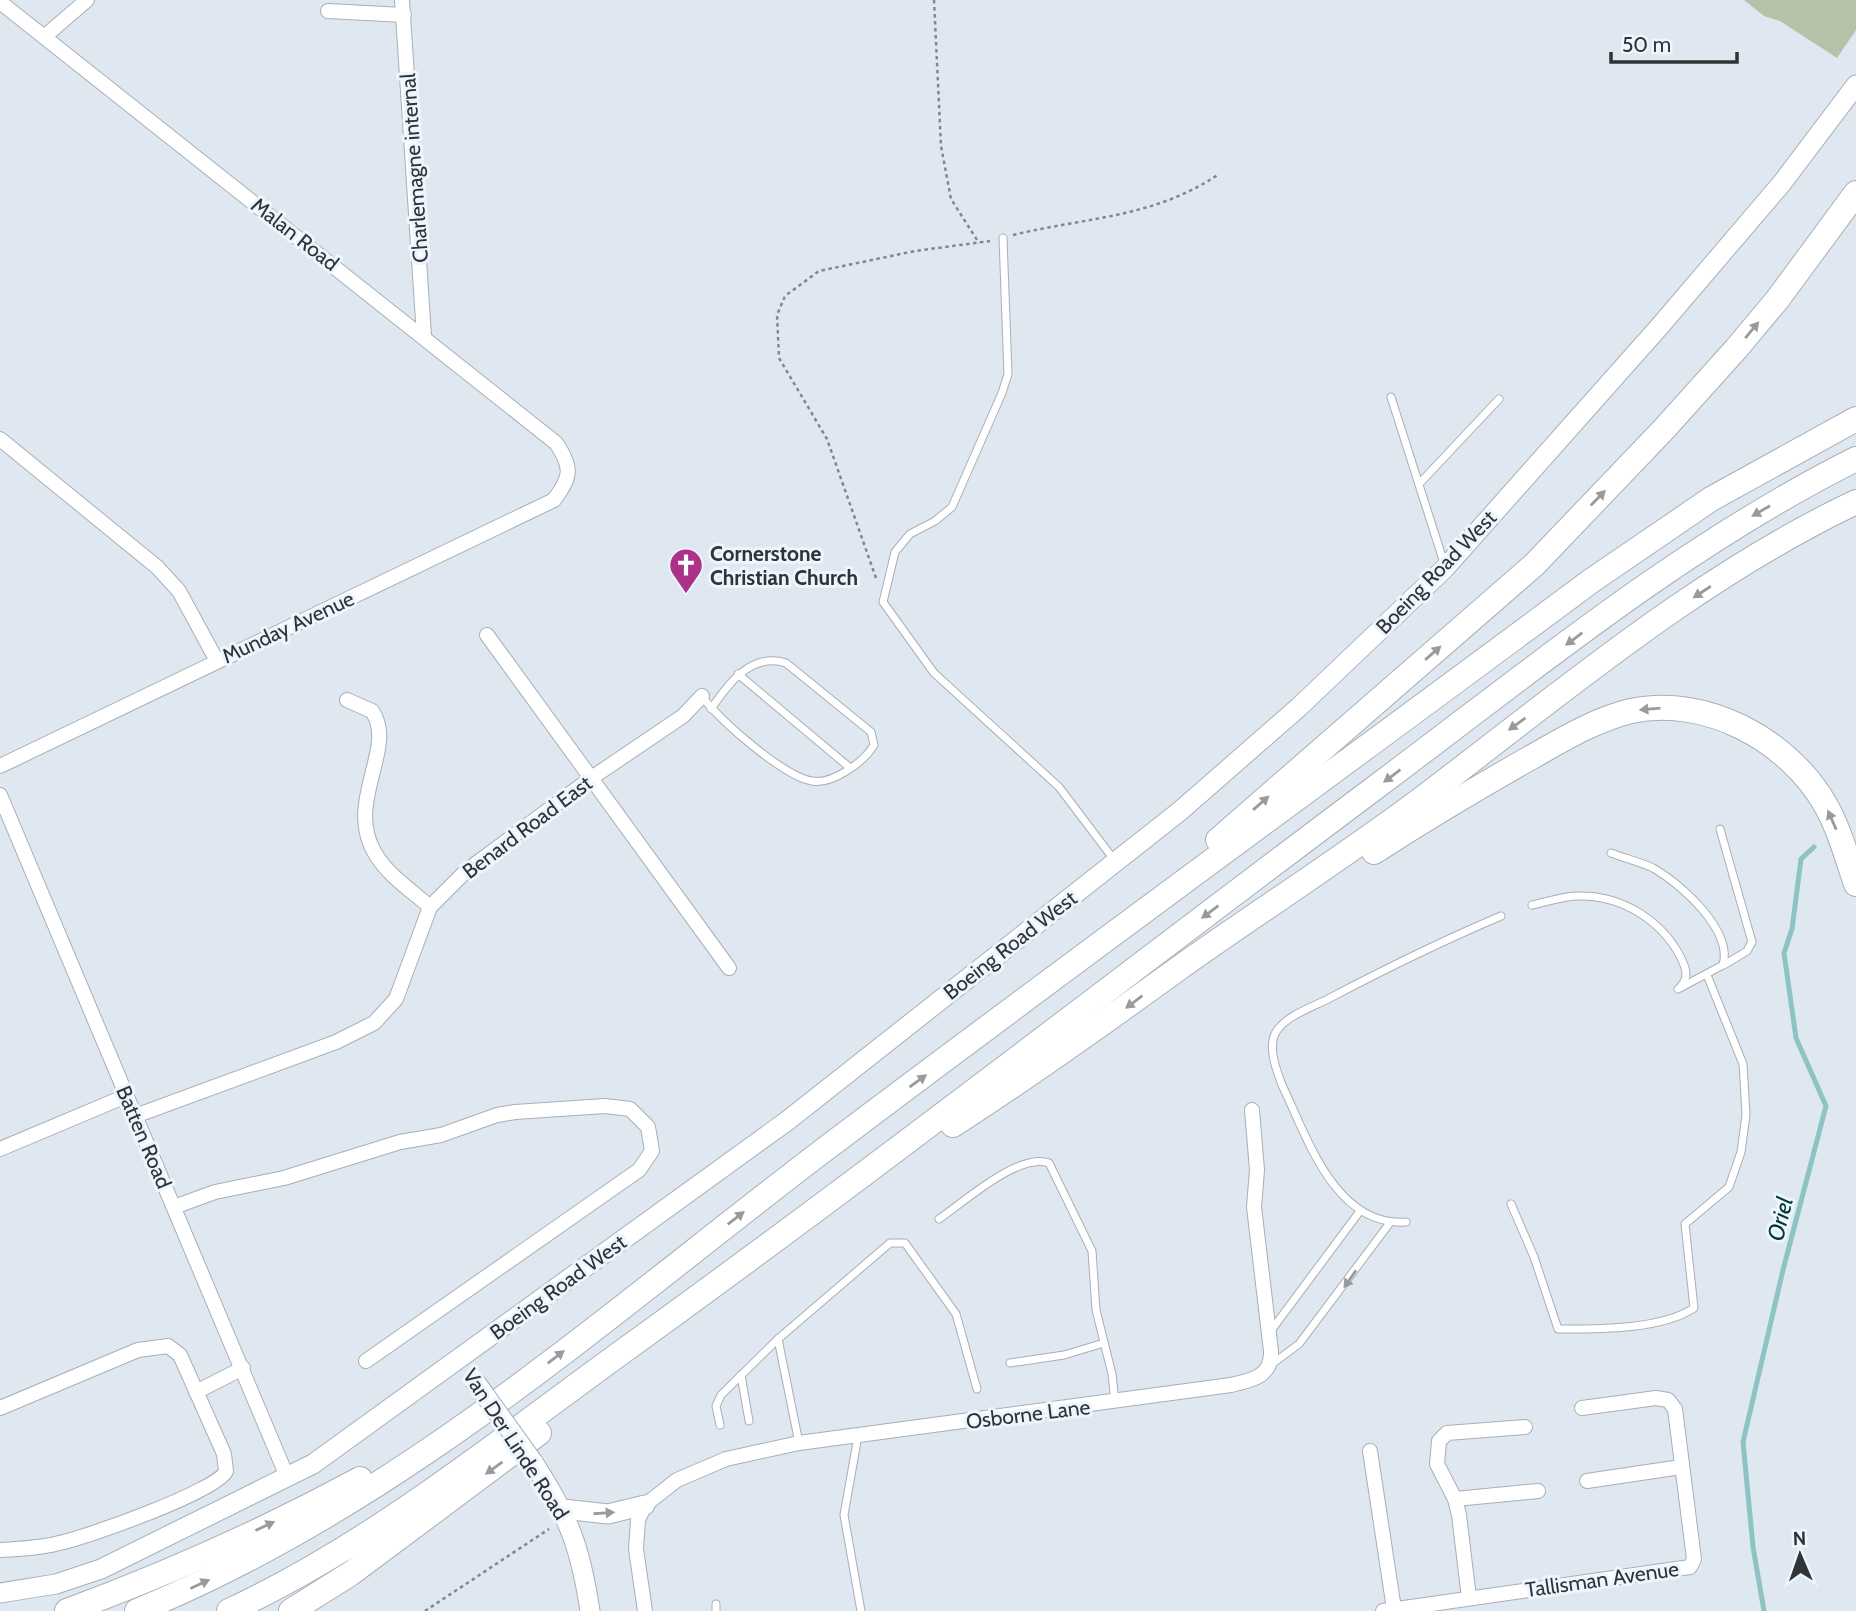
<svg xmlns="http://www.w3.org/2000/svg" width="1856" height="1611" font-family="Cabin,sans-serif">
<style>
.green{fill:#b5c2a8}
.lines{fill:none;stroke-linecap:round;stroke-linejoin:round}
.stream{stroke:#8ec3c5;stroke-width:5}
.lane-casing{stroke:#a7afb7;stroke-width:9}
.street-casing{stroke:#a7afb7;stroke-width:16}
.secondary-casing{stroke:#a7afb7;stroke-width:21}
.highway-casing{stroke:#a7afb7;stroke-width:26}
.path{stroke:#81878c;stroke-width:2.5;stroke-dasharray:3.5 3.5;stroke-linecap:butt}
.lane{stroke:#fff;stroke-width:7}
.street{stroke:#fff;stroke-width:14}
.secondary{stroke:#fff;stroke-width:19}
.highway{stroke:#fff;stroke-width:24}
.secondary-bridge-casing{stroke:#a7afb7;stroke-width:21;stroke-linecap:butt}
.secondary-bridge{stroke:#fff;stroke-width:19}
.oneway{fill:#989a9b}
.labels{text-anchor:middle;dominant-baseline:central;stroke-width:6;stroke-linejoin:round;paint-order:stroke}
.street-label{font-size:21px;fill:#313437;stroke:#edf5fe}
.poi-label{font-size:21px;font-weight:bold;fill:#313437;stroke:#edf5fe;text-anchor:start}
.water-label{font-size:23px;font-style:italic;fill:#003537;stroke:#edf5fe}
</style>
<rect width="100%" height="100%" fill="#dfe8f0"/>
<polygon class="green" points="1744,0 1856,0 1856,30 1837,58 1780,21 1764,16"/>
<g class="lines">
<polyline class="stream" points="1764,1611 1753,1547 1743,1442 1783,1270 1826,1106 1796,1038 1784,953 1792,929 1801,859 1814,847"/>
<g class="lane-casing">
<g id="lane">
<polyline points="1003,238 1008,374 1002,393 952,507 935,521 910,534 895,552 883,602 934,673 1059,787 1115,861"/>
<polyline points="1391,397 1444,563"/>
<polyline points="1419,484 1499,399"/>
<polyline points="738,674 849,767"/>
<path d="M702,696C717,719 785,777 812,781C832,785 864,762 874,745L871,732L786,663C751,652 728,684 711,709"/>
<polyline points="1720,829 1752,942 1747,951 1724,965"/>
<path d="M1611,853C1624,858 1640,862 1653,868C1681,884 1733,930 1723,965L1678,989"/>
<path d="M1532,905C1548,902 1565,895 1581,896C1622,896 1661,920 1680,956C1685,966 1690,976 1681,986"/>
<path d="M1511,1204L1534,1257L1558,1329C1597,1329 1661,1330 1694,1308L1685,1224L1729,1187L1741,1152L1746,1115L1743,1064L1707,975"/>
<path d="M939,1219C964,1202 1019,1152 1049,1163L1092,1251L1096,1310L1112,1374L1115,1402"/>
<path d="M1406,1222C1335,1227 1307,1137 1282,1085C1276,1069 1266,1044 1278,1029C1289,1015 1312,1007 1328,999C1385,969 1442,941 1501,916"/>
<polyline points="1270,1332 1360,1211"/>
<polyline points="778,1339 890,1243 905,1243 956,1314 977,1389"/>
<polyline points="1010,1363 1064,1355 1104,1343"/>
<polyline points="1272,1364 1299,1344 1389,1224"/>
<polyline points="741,1375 749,1421"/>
<polyline points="720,1425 716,1406 721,1395 778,1339 799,1443"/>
<polyline points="858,1436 844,1515 861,1611"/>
<polyline points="716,1604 716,1611"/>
</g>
</g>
<g class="street-casing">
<g id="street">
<polyline points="402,0 424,336"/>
<path d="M0,2L556,443C573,468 571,477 554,500L0,766"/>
<polyline points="328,11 404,15"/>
<polyline points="44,37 87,0"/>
<polyline points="0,439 157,567 179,591 217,661"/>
<polyline points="487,635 729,968"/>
<path d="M347,700L372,711C398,748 343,803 376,855C389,876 412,891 430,907"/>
<polyline points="0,795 288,1479"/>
<polyline points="135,1116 336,1042 374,1023 396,999 430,907 466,871 590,779 683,716 702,696"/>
<polyline points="0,1149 126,1096"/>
<polyline points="174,1207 215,1192 284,1178 400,1142 441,1135 497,1115 515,1112 605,1106 630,1109 648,1127 652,1151 639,1170 366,1361"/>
<polyline points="196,1392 243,1368"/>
<path d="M0,1408L138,1350L168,1346L180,1355L224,1454L226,1471C220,1490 85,1538 59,1543C40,1548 20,1549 0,1550"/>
<polyline points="1370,1451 1394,1609"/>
<polyline points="1587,1481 1681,1467"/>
<polyline points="1455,1499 1538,1491"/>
<polyline points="1469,1598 1459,1515 1455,1499 1437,1464 1439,1441 1447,1433 1525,1427"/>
<path d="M645,1611L636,1549L638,1520L645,1505L677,1480L726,1459L799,1443L1231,1385C1253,1380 1272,1376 1271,1351L1254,1207L1257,1170L1252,1110"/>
<polyline points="1383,1611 1690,1567 1694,1559 1675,1409 1668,1400 1656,1398 1582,1408"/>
</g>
</g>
<g class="secondary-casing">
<g id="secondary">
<path d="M533,1462C569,1518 580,1545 590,1611"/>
<polyline points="563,1509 608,1514 645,1505"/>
<polyline points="0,1593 56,1584 101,1569 313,1464 787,1121 1180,811 1299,707 1445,568 1660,326 1782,183 1856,85"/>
</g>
</g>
<g class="highway-casing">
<g id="highway">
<polyline points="1218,840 1534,565 1664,429 1736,349 1777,300 1856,193"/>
<path d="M1374,852C1425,819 1477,788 1530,758C1562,740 1594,720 1631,711C1706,695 1788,740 1825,804C1839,828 1847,858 1856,884"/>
<path d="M953,1125C1029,1076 1102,1024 1175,971C1259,911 1346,856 1428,794C1565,690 1700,576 1856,502"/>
<path d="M67,1611C167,1574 266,1530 360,1479"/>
<path d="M137,1611C394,1506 602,1319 820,1153C1075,960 1334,772 1591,581L1711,499L1856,419"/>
<path d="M229,1611C371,1545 495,1444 622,1352C877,1168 1125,975 1376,787C1531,671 1682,546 1856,459"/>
<polyline points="291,1611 350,1574 539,1433"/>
</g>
</g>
<g class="path">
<polyline points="934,0 941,146 951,199 979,243"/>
<path d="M1013,235C1087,217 1154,218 1219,174"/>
<polyline points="876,578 827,439 779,358 777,315 785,296 819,271 915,251 990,241"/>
<polyline points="425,1611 549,1529"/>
</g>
<use href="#lane" class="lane"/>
<use href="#street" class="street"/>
<use href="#secondary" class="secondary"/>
<use href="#highway" class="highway"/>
<g class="secondary-bridge-casing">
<polyline id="secondary-bridge" points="474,1380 533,1462"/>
</g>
<use href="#secondary-bridge" class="secondary-bridge"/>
</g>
<defs><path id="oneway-solid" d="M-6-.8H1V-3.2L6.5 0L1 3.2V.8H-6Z" transform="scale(1.75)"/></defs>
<g class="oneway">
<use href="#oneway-solid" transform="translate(1752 330) rotate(-50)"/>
<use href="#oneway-solid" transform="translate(1598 498) rotate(-46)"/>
<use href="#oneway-solid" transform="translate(1761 511) rotate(150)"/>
<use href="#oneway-solid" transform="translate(1702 592) rotate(147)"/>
<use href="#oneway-solid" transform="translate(1574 639) rotate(143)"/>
<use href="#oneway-solid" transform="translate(1433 653) rotate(-41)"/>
<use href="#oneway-solid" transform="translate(1650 709) rotate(175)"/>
<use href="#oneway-solid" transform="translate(1517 724) rotate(144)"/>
<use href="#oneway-solid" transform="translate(1392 776) rotate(143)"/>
<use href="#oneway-solid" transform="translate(1261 803) rotate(-41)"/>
<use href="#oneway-solid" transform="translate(1832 820) rotate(-114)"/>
<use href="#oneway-solid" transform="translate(1210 912) rotate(143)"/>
<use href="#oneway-solid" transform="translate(1134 1002) rotate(143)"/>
<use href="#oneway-solid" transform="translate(918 1081) rotate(-36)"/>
<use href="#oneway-solid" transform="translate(736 1218) rotate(-38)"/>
<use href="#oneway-solid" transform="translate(1350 1279) rotate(125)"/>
<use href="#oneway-solid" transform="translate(556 1357) rotate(-38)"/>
<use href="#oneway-solid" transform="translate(494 1468) rotate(144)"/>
<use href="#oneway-solid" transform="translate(604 1513) rotate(-4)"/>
<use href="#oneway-solid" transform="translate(265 1526) rotate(-25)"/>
<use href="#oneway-solid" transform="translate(200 1584) rotate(-25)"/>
</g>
<defs>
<g id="church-pin" transform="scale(1.75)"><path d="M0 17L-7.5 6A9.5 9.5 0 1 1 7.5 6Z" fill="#ab3287" stroke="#edf5fe"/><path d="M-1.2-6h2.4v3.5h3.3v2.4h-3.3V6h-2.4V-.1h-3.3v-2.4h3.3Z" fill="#fff"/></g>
</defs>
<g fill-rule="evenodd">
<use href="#church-pin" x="686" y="565"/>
</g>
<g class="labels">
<g class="street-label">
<text transform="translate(414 168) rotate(-94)">Charlemagne internal</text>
<text transform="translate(295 234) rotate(38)">Malan Road</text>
<text transform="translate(1436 572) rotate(-46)">Boeing Road West</text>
<text transform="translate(288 627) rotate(-25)">Munday Avenue</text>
<text transform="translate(527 827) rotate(-37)">Benard Road East</text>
<text transform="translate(1010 945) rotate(-38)">Boeing Road West</text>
<text transform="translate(144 1137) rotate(67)">Batten Road</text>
<text transform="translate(558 1287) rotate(-36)">Boeing Road West</text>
<text transform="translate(1028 1414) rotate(-7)">Osborne Lane</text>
<text transform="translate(516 1444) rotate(57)">Van Der Linde Road</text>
<text transform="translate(1602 1579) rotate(-8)">Tallisman Avenue</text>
</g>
<g class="poi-label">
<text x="710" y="553">Cornerstone<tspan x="710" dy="24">Christian Church</tspan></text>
</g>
<g class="water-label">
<text transform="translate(1780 1219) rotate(-76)">Oriel</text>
</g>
</g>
<g transform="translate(1800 1555) rotate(358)" stroke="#edf5fe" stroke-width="5" paint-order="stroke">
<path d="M0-5L12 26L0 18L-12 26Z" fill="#313437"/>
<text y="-10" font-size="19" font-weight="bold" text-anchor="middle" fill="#313437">N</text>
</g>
<path d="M1611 52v10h126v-10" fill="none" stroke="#313437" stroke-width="3.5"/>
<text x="1622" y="52" font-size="21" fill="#313437" stroke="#edf5fe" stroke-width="5" paint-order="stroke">50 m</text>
</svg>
